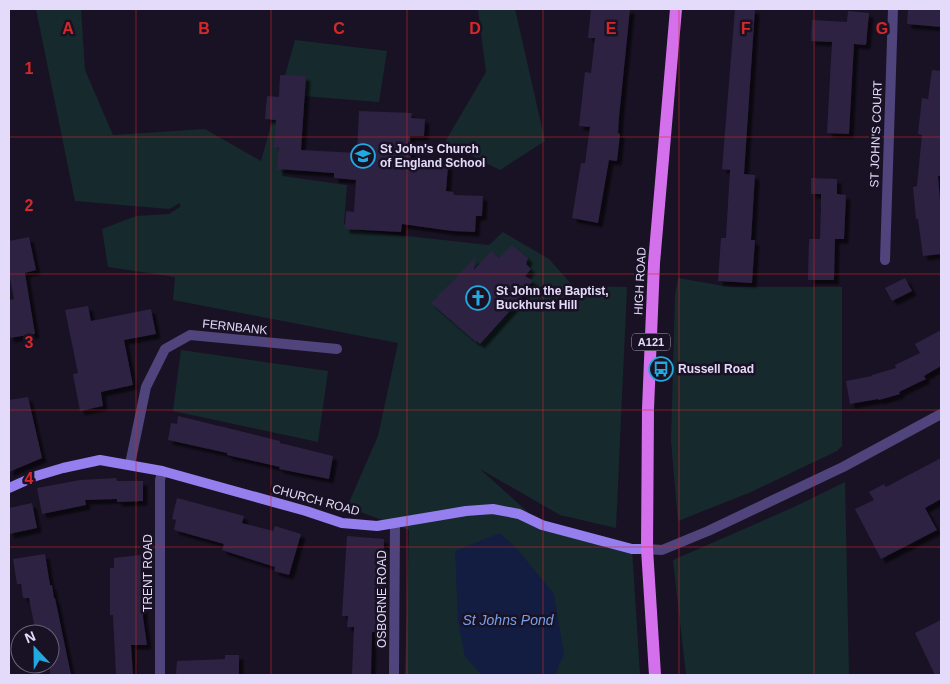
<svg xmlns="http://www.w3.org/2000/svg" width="950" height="684" font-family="Arial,sans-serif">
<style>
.green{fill:#162a2d}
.water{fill:#131d41}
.building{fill:#2e2143;filter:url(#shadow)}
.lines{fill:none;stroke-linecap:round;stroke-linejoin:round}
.street{stroke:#50447d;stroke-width:10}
.secondary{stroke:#957eed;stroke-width:10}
.primary{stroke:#d470eb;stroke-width:12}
.grid{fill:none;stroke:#d62828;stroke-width:1;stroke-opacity:0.55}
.labels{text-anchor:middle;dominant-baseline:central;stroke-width:5;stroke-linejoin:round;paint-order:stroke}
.shield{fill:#191224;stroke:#a79eba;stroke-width:1}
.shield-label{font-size:11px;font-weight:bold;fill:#e4dafa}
.street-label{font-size:12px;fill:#e4dafa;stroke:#191224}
.poi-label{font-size:12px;font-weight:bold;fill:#e4dafa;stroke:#191224;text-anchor:start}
.water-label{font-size:14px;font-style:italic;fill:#76a0ec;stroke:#191224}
.grid-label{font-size:16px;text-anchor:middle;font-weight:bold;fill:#d62828;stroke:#191224;stroke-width:5;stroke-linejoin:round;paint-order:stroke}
</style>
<defs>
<filter id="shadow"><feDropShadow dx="4.5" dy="4.5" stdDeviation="1" flood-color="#0009"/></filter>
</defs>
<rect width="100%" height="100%" fill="#191224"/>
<g class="green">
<polygon points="36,9 81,9 85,70 113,135 205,129 261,161 295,40 387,51 379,102 303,96 289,160 282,176 347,185 344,224 361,231 489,245 503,232 549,259 573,286 627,287 616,528 560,515 480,469 542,525 632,549 640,675 405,675 409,530 347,507 378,436 398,343 173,300 175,277 108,267 102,229 136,216 169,214 180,207 180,203 169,209 75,201"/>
<polygon points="478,9 515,9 545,141 500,170 445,142 486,72"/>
<polygon points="678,278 730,287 842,287 842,446 837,451 751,492 678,521 671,441 675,295"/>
<polygon points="181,350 328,371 318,442 173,411"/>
<polygon points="845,482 849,675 686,675 673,560 794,507"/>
</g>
<polygon class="water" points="500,533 518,550 554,594 564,654 555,675 482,675 465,657 458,621 455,551"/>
<g class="building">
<polygon points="591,9 630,9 619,117 618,133 620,134 617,161 609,160 598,223 572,218 581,163 585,163 590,127 579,126 585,72 591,73 595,38 588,38"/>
<polygon points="735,9 755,9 744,174 755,175 751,240 755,240 752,283 718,281 721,238 726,238 730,170 722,169"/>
<polygon points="908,9 941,9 941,27 907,24"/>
<polygon points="848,11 869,13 866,45 854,44 849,134 827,133 832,42 811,41 812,20 847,22"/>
<polygon points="932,70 941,71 941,176 938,176 941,213 941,254 923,256 918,219 916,219 913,187 917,186 922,135 918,134 922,98 928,99"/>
<polygon points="280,75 306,76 301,150 357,153 359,111 412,113 411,118 425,119 424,136 410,136 411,163 448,165 446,191 453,192 454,195 483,196 482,216 476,216 475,232 452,231 402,224 401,232 345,229 346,211 354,212 356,180 334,178 334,173 277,169 279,147 274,147 276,120 265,119 267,96 279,97"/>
<polygon points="811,178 837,179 837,194 846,195 844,239 835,239 834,280 808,280 809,239 820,239 821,208 821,194 811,194"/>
<polygon points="29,237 36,270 25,273 35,334 9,338 9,300 14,299 9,273 9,241"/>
<polygon points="512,245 528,258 526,264 531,269 525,276 533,281 523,292 525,294 480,344 477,341 476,342 431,303 475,258 474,270 491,251 499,258"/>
<polygon points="905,278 912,291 892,301 885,288"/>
<polygon points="88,306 91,321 151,309 156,334 124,340 133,385 101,392 103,406 80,411 73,374 78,373 65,310"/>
<polygon points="941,330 941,366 924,376 926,379 899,392 900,394 879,400 878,399 850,404 846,381 872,376 872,375 896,368 895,365 920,353 915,344"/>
<polygon points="28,397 42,458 9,472 9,400"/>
<polygon points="178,416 280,441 280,443 333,456 329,479 279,469 280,467 227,455 227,453 168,440 171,423 177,424"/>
<polygon points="941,458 941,499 925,508 937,530 881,559 855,509 874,500 869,492 884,484 886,487"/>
<polygon points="116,478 117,481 143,481 143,501 117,502 117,499 85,500 86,505 42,514 37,488 80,480"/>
<polygon points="177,498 244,516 242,523 273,531 275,526 301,534 289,575 274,571 275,567 222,550 224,544 174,530 176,520 172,519"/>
<polygon points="32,503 37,528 9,534 9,508"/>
<polygon points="347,536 384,539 381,632 372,632 371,675 352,675 354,627 347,627 348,616 342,616"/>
<polygon points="45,554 50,585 52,585 54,598 55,598 71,675 50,675 50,634 36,634 29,598 23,598 21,584 17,584 13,559"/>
<polygon points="141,555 141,594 143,594 143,617 147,645 131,645 133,675 116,675 113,615 110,615 110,568 114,568 114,558"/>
<polygon points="941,620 941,675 935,675 915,633"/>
<polygon points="225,655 239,655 239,675 176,675 177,661 225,659"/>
</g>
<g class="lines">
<g class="street">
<polyline points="885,260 893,9"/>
<polyline points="130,464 146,387 165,349 190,335 337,349"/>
<polyline points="647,549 662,550 708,531 843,467 941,414"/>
<polyline points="160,675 160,480 162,471"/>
<polyline points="394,675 395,523"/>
</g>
<polyline class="secondary" points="9,488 36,476 63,468 100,460 162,471 306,511 342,523 377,526 466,511 493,509 519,514 542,525 632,549 647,549"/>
<polyline class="primary" points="655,675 647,549 648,409 654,263 676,9"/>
</g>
<path class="grid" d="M136,9V675M271,9V675M407,9V675M543,9V675M679,9V675M814,9V675M9,137H941M9,274H941M9,410H941M9,547H941"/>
<defs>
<g id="school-ring" transform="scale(1.25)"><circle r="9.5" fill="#191224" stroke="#20aae0" stroke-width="1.5"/><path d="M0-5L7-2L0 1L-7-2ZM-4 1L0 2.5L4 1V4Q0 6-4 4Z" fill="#20aae0"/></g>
<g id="church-ring" transform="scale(1.25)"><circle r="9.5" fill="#191224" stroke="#20aae0" stroke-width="1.5"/><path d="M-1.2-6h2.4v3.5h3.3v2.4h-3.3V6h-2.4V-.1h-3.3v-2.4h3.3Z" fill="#20aae0"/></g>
<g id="bus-ring" transform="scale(1.25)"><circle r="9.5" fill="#191224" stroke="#20aae0" stroke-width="1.5"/><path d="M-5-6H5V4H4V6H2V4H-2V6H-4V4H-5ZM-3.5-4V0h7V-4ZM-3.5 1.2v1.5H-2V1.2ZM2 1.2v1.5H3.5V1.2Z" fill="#20aae0"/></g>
</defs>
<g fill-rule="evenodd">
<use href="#school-ring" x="363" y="156"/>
<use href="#church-ring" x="478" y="298"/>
<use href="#bus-ring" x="661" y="369"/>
</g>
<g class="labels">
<rect class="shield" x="632" y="333.5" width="38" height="17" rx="4"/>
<g class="shield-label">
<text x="651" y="342">A121</text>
</g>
<g class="street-label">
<text transform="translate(876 134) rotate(-88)">ST JOHN'S COURT</text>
<text transform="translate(640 281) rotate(-87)">HIGH ROAD</text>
<text transform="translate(235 327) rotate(6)">FERNBANK</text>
<text transform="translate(316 500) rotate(15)">CHURCH ROAD</text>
<text transform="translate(148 573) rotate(-90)">TRENT ROAD</text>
<text transform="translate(382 599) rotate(-90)">OSBORNE ROAD</text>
</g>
<g class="poi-label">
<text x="380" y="149">St John's Church<tspan x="380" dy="14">of England School</tspan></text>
<text x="496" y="291">St John the Baptist,<tspan x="496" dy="14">Buckhurst Hill</tspan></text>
<text x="678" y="369">Russell Road</text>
</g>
<g class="water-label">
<text x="508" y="620">St Johns Pond</text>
</g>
</g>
<g class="grid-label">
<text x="68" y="34">A</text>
<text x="204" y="34">B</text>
<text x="339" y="34">C</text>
<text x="475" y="34">D</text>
<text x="611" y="34">E</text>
<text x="746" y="34">F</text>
<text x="882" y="34">G</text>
<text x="29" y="74">1</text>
<text x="29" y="211">2</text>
<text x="29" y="348">3</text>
<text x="29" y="484">4</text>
</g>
<rect width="950" height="684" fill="none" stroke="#e4dafa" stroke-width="20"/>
<g transform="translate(35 649) rotate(338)"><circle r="24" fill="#191224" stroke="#6a627a"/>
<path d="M0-4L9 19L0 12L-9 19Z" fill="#20aae0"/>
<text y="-8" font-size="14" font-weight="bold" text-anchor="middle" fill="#e4dafa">N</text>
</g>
</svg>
